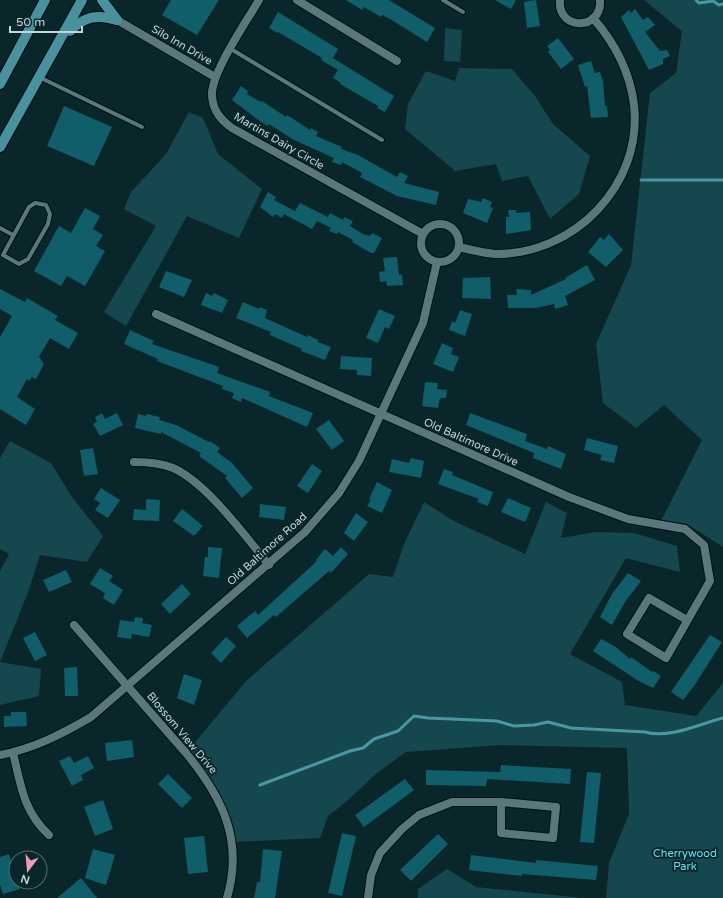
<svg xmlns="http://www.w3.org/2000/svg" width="723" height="898" font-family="'Varela Round',sans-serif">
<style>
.green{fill:#15474e}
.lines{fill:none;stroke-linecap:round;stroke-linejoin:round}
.stream{stroke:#4997a2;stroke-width:3}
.building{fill:#105e69}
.service-casing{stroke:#000e11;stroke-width:6}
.minor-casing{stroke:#000e11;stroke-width:10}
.primary-casing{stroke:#000e11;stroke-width:12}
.service{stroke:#5a777c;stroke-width:4}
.minor{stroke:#5a777c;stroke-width:8}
.primary{stroke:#49919d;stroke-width:10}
.labels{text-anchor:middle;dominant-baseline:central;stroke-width:4;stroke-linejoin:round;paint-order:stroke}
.street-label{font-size:11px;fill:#c6d5d8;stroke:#09262a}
.park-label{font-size:11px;fill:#5fe6fb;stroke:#09262a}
</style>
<rect width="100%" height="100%" fill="#09262a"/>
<g class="green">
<polygon points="644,0 723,0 723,547 687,524 659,525 702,440 664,405 636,428 603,403 596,344 631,265 650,93 676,73 682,31"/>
<polygon points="445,28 462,30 460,62 444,61"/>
<polygon points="459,68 512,69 535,96 553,124 590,156 579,194 550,219 528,176 502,181 496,164 455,171 405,129 408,104 426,71 455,81"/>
<polygon points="189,112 203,118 218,154 262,189 239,238 187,216 126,326 104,312 156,226 124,209 131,192 166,154"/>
<polygon points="10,441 51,463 72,497 103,536 87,562 40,555 27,595 0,662 0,571 9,554 0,549 0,458"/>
<polygon points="424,502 454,521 525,554 546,502 567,513 561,538 596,532 634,533 677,546 680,572 626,558 570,654 622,682 625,705 696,716 723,683 723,898 606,898 609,863 629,814 627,748 501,745 406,752 377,773 347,801 328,816 320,838 231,842 226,814 186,753 246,681 369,574 393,577 404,544"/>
<polygon points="0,662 41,669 39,696 0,705"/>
<polygon points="447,869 476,887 582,898 418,898 418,889"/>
</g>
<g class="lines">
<g class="stream">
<polyline points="696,0 699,3 713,1 719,5 723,4"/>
<polyline points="641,180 723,180"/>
<path d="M260,785L350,751L363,748L374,739L398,731L414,716L428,718L497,721L514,726L534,725L548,722L571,728L645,732C670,739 699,724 723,718"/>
</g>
</g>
<g class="building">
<polygon points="171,0 219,0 197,35 162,15"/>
<polygon points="346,0 389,0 435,28 427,42 390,19 382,15 381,17 364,7 362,10"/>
<polygon points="495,0 516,0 511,9"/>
<polygon points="536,0 540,26 527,28 524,2"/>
<polygon points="635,9 643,20 648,17 655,25 645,32 660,51 667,50 670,56 663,59 663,64 649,70 621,17 629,10 631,13"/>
<polygon points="278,12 338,49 333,58 394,96 385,112 377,108 378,106 340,84 341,83 333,78 338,70 321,60 322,58 278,32 277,33 269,28"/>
<polygon points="558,38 574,59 561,69 548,52 550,50 547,46"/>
<polygon points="591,61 595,73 600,72 603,81 605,106 607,106 608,117 591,118 587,86 585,87 578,65"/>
<polygon points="241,86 248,91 247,94 261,102 262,101 286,117 287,115 310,130 311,128 318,132 316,136 342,147 341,149 358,155 397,177 400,172 408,176 404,183 439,192 436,205 397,196 360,177 362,173 342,162 341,165 332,162 334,158 294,140 269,124 268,126 261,122 232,100"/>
<polygon points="64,106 112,127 94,166 47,146"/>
<polygon points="268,192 276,197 274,200 295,211 300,203 328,217 330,213 343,220 344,217 353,221 350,226 363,234 370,236 372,233 382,238 374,253 371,253 352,242 353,240 338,232 337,234 329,231 331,228 317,221 312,229 284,214 282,218 275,214 273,217 260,207"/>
<polygon points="483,198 492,202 490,207 493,208 487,223 463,213 468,199 481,202"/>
<polygon points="85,208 100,216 93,229 103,235 96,246 105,251 85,286 67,276 61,286 34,271 59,226 71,233"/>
<polygon points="508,210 516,210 516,213 530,212 531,230 506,234 506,217 509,217"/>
<polygon points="609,234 623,250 606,267 588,252 600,237 604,240"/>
<polygon points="397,257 399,275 402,274 403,285 387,286 386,281 380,282 379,272 385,271 383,258"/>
<polygon points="587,265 595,280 565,296 568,305 555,309 554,304 536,308 508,308 507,295 517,295 516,289 531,290 531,295 566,279 565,278"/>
<polygon points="166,271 192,280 184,297 159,287"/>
<polygon points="490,277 491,299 462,298 463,278"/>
<polygon points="0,289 25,302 27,298 58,316 55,320 78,333 69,349 50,338 39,357 44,364 36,379 32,377 29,381 27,379 17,397 35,409 26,425 0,409 0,337 12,316 0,309"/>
<polygon points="206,293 212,296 214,293 228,300 222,313 201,305"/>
<polygon points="243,302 259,309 260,307 267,310 265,318 307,337 308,335 318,340 318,342 331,347 325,360 301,351 302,349 270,335 271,332 236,318"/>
<polygon points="379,309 395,316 389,329 385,327 378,343 366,338"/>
<polygon points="460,310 472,314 465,336 449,330 452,321 455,323"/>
<polygon points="130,330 154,341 152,344 219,367 217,373 270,392 269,396 313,413 307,427 242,398 241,402 232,398 234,393 222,389 223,386 157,361 158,359 124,344"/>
<polygon points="442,343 453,348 451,354 459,357 453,372 433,364"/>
<polygon points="341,356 372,358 371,376 357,375 357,370 340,369"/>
<polygon points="425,382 438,383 437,389 447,390 446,398 440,398 438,408 422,406"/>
<polygon points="102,413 105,419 117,413 123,425 100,436 93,424 97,422 95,417"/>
<polygon points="470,413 527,434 525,441 547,449 548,446 566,454 561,469 533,458 534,453 466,425"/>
<polygon points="138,414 146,416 146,414 160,417 159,420 176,425 209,442 210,441 220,448 217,452 232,463 253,488 242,498 225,478 227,476 199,456 201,453 161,432 161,434 135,428"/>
<polygon points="329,420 344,441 332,450 316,429"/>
<polygon points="587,438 618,446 614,463 600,460 602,455 584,450"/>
<polygon points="93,448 98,474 84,476 80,450"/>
<polygon points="411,458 424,461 421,478 389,472 392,459 409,463"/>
<polygon points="312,464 322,471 308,493 297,486"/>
<polygon points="444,469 453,472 452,475 493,492 488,506 477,502 479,499 438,484"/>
<polygon points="377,482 392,490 382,513 367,506 371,500 369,499"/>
<polygon points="101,488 120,500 108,518 95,510 100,503 94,499"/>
<polygon points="508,498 531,508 525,522 501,512"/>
<polygon points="146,499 160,500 159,521 133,520 134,509 146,510"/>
<polygon points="260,504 286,507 284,520 259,517"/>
<polygon points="182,509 203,526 194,536 173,521"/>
<polygon points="356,513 368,522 354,541 344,533"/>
<polygon points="208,547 222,548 219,578 203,576 205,557 208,557"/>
<polygon points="341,547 348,554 331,573 329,571 276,617 274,615 247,638 237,626 255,611 258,615 317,561 316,560 325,549 333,556"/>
<polygon points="100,568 113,576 109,581 123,590 114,605 103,598 105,593 90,584"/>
<polygon points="66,570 72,582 49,592 43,580"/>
<polygon points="628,573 641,581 625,602 612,625 600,617 612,594"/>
<polygon points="182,584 191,594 170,614 161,604"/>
<polygon points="135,617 143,618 142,623 152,625 149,637 132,634 131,639 117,637 120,620 134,622"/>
<polygon points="35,632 47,655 35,661 23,638"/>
<polygon points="710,635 722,642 694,686 683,700 671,692"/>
<polygon points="226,637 236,646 221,663 211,653"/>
<polygon points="601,639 616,647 630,659 631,657 652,672 653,671 661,676 653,688 637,680 593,651"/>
<polygon points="77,667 78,696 65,696 64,668"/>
<polygon points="184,674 202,680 194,705 177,698"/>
<polygon points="11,712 26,712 27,726 4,727 4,716 11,716"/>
<polygon points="132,740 134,757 107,761 105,743"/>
<polygon points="70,756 74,763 88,756 94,768 81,775 83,780 72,786 59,761"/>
<polygon points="501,765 571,769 570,784 487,779 486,786 426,785 426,770 500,772"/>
<polygon points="587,772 601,773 594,843 580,842"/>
<polygon points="168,774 192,798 182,808 158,784"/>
<polygon points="405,779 414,790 364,827 355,815"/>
<polygon points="103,800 113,829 95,836 84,807"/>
<polygon points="342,833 356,836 342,896 328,893"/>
<polygon points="438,834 448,844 411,881 400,870"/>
<polygon points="204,836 208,872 188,874 184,838"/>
<polygon points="93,849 115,855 106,885 85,878"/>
<polygon points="263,849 282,851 275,898 254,898 257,882 260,882"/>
<polygon points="9,854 16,882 18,882 20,889 3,894 0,885 0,857"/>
<polygon points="471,855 536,863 536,860 598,866 596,880 522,874 522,876 469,870"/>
<polygon points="81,878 97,898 57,898"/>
</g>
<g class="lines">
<g class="service-casing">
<g id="service">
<polyline points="443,0 463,12"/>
<polyline points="231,49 382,140"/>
<polyline points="39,77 142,127"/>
<polygon points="35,203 46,205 50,214 48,224 28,259 19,264 3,255 29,207"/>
<polyline points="0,228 13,235"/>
</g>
</g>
<g class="minor-casing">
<g id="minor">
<path d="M259,0C247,21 210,74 212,96C213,111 221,120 232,128L423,234"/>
<polyline points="297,0 397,61"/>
<path d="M560,0C557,30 602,32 600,0"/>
<polyline points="117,20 215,77"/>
<circle cx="440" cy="243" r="19"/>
<path d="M459,247C471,250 483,253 495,254C574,255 643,185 634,105C630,72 614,42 593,18"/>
<polyline points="156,314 569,497 628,519 685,529 704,545 710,581 666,658 627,634 649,598 687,620"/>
<path d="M134,462C148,462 161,463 173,468C207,483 245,536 269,565"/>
<path d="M74,625L186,753C222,797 244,840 227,898"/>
<path d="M13,753C21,785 23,811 49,835"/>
<path d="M0,755C33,749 62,734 91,717L305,532L339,493L359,461L423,323L437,262"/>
<polyline points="368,898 371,875 380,853 402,829 419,815 452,802 501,802 556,807 553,838 501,833 501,802"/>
</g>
</g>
<g class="primary-casing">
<g id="primary">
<polyline points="102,0 117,20"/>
<path d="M70,31C85,16 97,14 117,20"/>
<polyline points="0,84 45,0"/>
<polyline points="0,147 82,0"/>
</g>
</g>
<use href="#service" class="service"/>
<use href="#minor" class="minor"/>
<use href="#primary" class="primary"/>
</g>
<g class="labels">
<g class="street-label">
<text transform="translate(182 45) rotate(30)">Silo Inn Drive</text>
<text transform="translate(279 141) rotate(30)">Martins Dairy Circle</text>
<text transform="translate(471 442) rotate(24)">Old Baltimore Drive</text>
<text transform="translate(267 549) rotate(-42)">Old Baltimore Road</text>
<text transform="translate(182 733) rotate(50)">Blossom View Drive</text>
</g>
<g class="park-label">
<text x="685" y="853">Cherrywood<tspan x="685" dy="13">Park</tspan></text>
</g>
</g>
<g transform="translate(28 870) rotate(196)"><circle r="19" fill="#09262a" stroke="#556c70"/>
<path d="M0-3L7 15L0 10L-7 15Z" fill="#f09ab5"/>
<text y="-6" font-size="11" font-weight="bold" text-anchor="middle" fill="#c6d5d8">N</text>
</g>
<path d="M10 26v6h72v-6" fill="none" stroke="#c6d5d8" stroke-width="2"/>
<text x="16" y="26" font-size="12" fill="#c6d5d8" stroke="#09262a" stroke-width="3" paint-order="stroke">50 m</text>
</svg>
